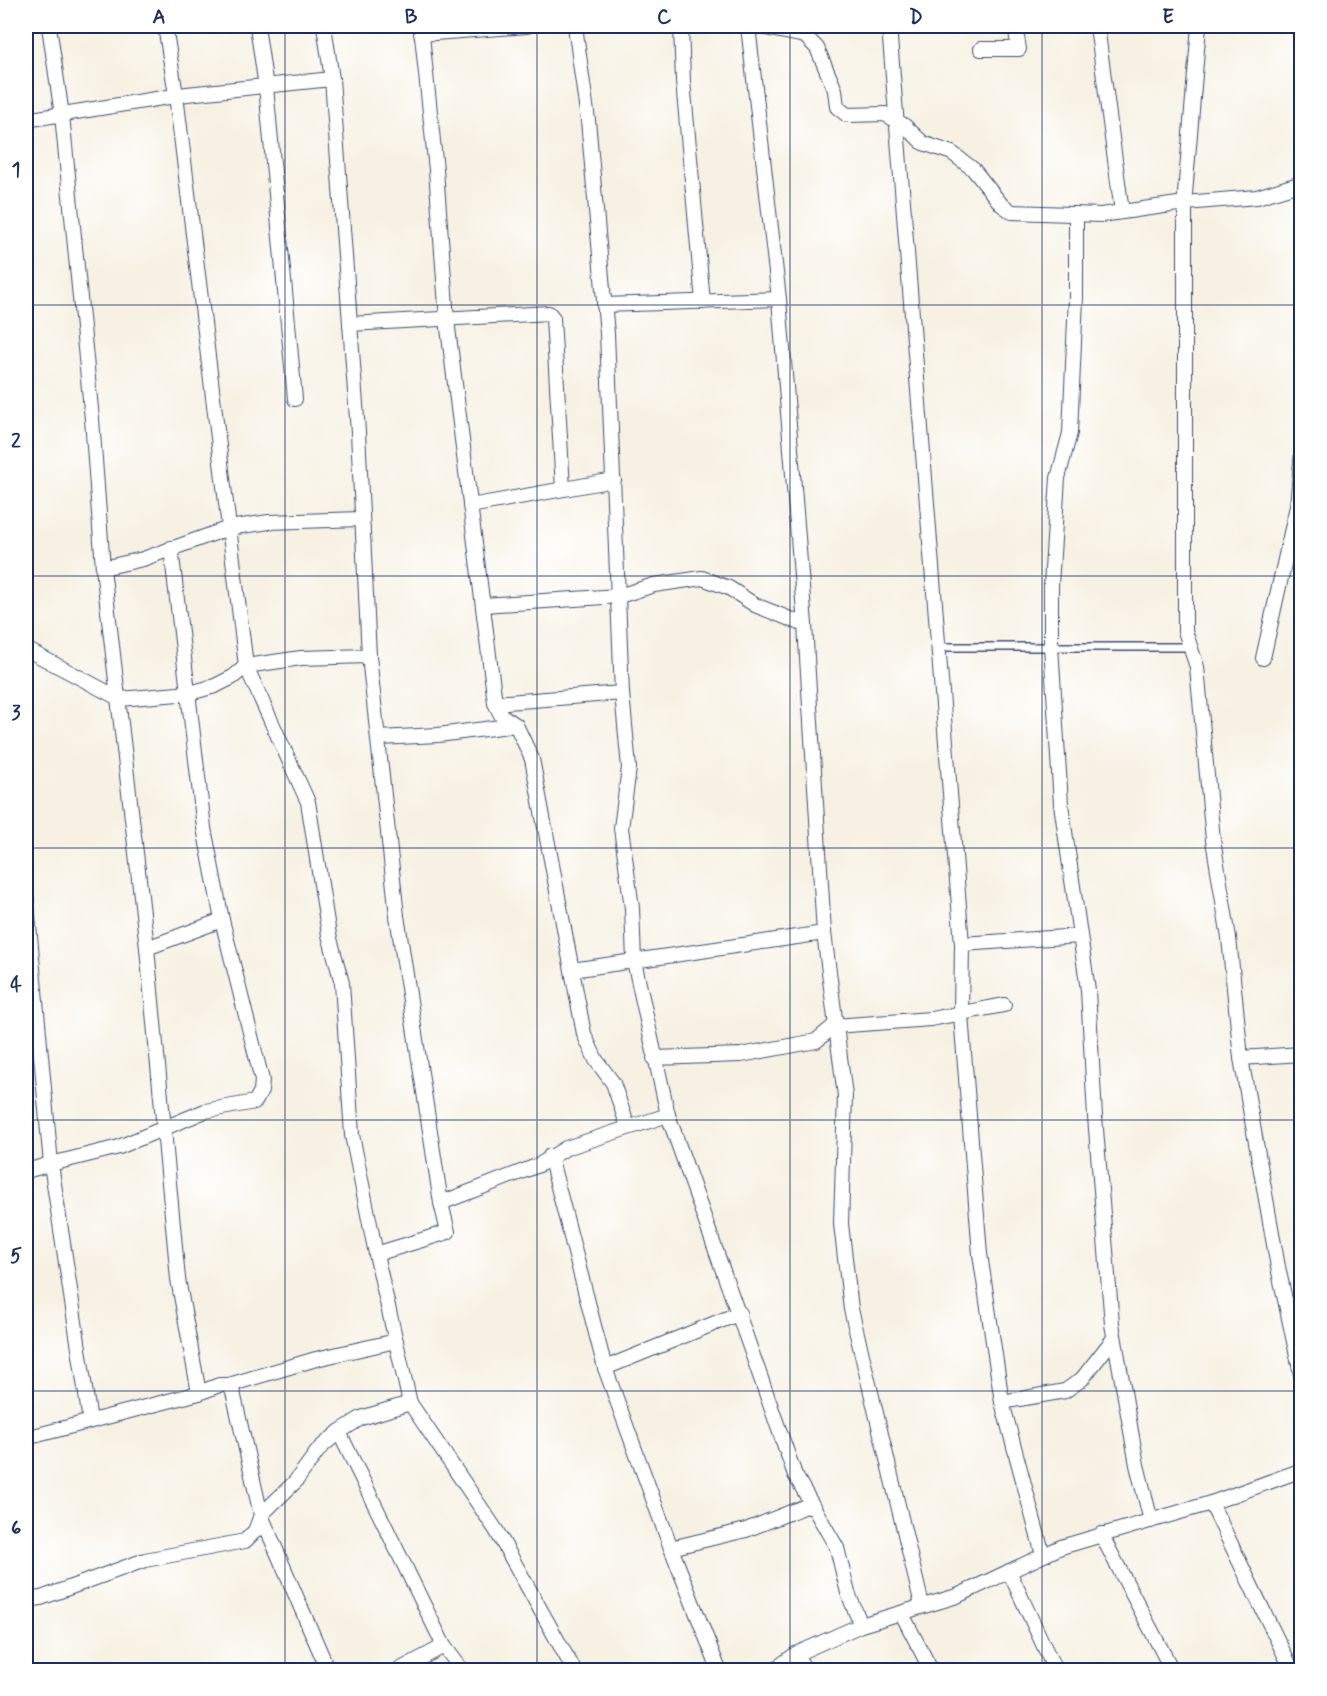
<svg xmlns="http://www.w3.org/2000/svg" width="1327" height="1696" font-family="Mynerve,sans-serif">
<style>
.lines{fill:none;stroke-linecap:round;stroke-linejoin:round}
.lane-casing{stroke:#3c4c72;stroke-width:10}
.street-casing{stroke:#3c4c72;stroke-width:16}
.lane{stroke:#fff;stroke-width:7}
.street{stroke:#fff;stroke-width:14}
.grid{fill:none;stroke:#1b2f5e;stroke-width:1.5;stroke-opacity:0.55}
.neatline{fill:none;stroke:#1b2f5e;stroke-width:2}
.grid-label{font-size:20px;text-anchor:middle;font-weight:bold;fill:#1b2f5e}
</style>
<rect width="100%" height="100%" fill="#fff"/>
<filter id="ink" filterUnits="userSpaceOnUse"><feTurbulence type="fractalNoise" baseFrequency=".0167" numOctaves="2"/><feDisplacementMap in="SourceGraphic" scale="12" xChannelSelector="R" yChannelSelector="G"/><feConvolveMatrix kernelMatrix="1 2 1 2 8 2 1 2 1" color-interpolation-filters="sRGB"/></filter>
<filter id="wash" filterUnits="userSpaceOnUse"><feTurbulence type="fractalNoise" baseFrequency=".008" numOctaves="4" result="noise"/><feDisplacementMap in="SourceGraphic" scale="24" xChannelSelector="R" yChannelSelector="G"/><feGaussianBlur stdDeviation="1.35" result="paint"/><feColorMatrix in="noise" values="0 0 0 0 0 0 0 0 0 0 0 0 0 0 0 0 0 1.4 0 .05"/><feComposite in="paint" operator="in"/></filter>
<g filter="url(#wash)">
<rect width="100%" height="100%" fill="#f6f1e2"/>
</g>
<g filter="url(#ink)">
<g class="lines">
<g class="lane-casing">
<polyline id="lane" points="938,647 1190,647"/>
</g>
<g class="street-casing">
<g id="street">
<polyline points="49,26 62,115 92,419 103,568 147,948 178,1279 199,1393 219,1385 229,1385 233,1392 261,1515 328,1670"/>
<polyline points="165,26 176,95 246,666 308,802 329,935 342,983 352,1135 376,1254"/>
<polyline points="257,26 266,87 295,399"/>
<polyline points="324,26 332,79 358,432 369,656 397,916 441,1203 448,1232 376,1254 410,1403 496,1530 574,1670"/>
<polyline points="421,26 436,170 447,320 495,703 501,715 516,725 532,759 584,1034 596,1060 613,1083 628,1127"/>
<polyline points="575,26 588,120 607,334 622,693 629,768 621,828 632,908 634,961 668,1115"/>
<polyline points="681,26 683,81 703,302"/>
<polyline points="748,26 779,299 805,625 824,933 845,1096 841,1224 851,1309 922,1605"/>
<polyline points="756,26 805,36 817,48 835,90 837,107 847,115 885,114 905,126 923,143 952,153 973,169 1001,204 1012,212 1101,215 1185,203 1257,197 1302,183"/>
<polyline points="889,26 962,944 961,1015 980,1254 1002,1402 1043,1555"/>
<polyline points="1097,26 1122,212"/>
<polyline points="1199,26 1185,194 1185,631 1197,667 1213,840 1229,938 1241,1058 1278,1267 1302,1379"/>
<polyline points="1299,26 1302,44"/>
<polyline points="421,34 527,26"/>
<polyline points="981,49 1019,49 1015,26"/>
<polyline points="26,120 187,94 332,79"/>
<polyline points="1076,214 1076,297 1070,433 1058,478 1051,585 1051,646 1061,804 1088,990 1095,1117 1112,1324 1137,1465 1151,1521"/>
<polyline points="604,305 779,299"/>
<polyline points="350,324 549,313 553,318 563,489"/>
<polyline points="470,506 614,480"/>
<polyline points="103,568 143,559 229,528 269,522 361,519"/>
<polyline points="484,605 619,596 654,585 702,578 729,588 755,605 805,625"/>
<polyline points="26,649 120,699 190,693 215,686 233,677 246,666 301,658 369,656"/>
<polyline points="1263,658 1297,506 1302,451"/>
<polyline points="495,703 622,693"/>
<polyline points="379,738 438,735 516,725"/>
<polyline points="26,893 51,1164 119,1147 205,1111 255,1102 261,1091 262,1080 222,920 204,828 171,548"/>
<polyline points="962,944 1080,936"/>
<polyline points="147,948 222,920"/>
<polyline points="572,970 824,933"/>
<polyline points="654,1058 741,1055 816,1041 834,1026 931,1019 1004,1005"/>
<polyline points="1241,1058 1302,1054"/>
<polyline points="550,1156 605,1368 671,1548 719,1670"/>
<polyline points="26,1171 51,1164 90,1421"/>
<polyline points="441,1203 539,1165 566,1148 668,1115 795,1475 837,1548 848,1593 861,1625"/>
<polyline points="605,1368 740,1313"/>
<polyline points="229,1385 316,1359 396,1341"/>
<polyline points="1002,1402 1065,1391 1082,1379 1114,1338"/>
<polyline points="339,1432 444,1646 462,1670"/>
<polyline points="26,1438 199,1393"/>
<polyline points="1211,1503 1292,1670"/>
<polyline points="1101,1534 1172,1670"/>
<polyline points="671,1548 746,1530 811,1504"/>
<polyline points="1009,1571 1055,1670"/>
<polyline points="26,1600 41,1598 145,1560 245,1541 255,1531 261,1515 295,1482 320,1448 339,1432 361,1418 410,1403"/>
<polyline points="902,1614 931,1670"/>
<polyline points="796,1654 805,1670"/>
<polyline points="399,1670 444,1646"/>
<polyline points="774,1670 796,1654 861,1625 957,1596 1061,1547 1211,1503 1302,1470"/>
</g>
</g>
<use href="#lane" class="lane"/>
<use href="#street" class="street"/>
</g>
</g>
<path class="grid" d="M285,26V1670M537,26V1670M790,26V1670M1042,26V1670M26,305H1302M26,576H1302M26,848H1302M26,1120H1302M26,1391H1302"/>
<rect width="1327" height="1696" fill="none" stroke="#fff" stroke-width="66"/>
<rect x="33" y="33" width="1261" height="1630" class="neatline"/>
<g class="grid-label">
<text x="159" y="23">A</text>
<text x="411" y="23">B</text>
<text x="664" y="23">C</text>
<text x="916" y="23">D</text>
<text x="1168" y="23">E</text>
<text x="16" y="176">1</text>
<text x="16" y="447">2</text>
<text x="16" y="719">3</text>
<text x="16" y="991">4</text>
<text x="16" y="1262">5</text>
<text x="16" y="1534">6</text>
</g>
</svg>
